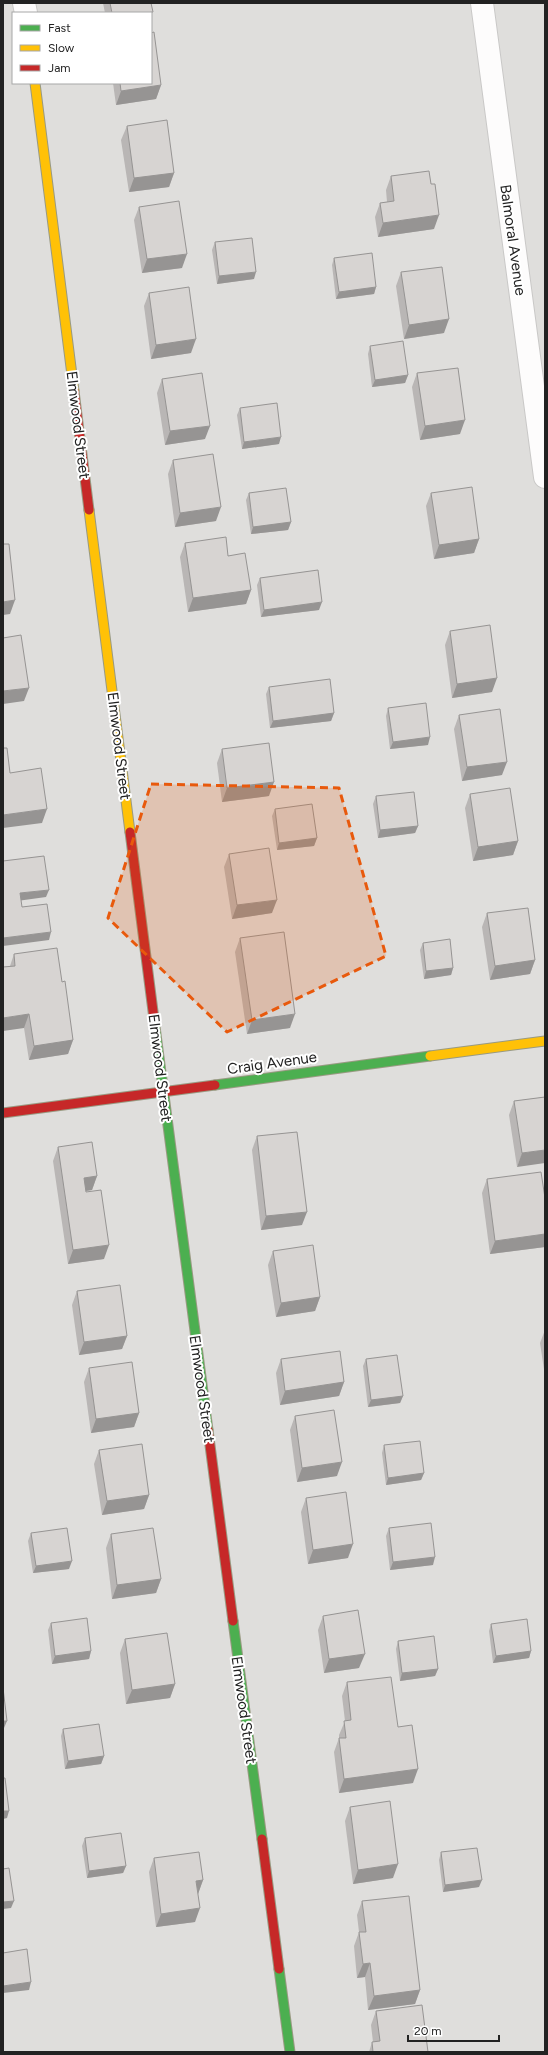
<svg xmlns="http://www.w3.org/2000/svg" width="548" height="2055" font-family="Figtree,sans-serif">
<style>
.residential{fill:#dfdedc;fill-rule:evenodd}
.lines{fill:none;stroke-linecap:round;stroke-linejoin:round}
.street-casing{stroke:#c9c8c7;stroke-width:24}
.fast-casing{stroke:#999a82;stroke-width:11}
.slow-casing{stroke:#999a82;stroke-width:11}
.jam-casing{stroke:#999a82;stroke-width:11}
.street{stroke:#fdfcfc;stroke-width:22}
.fast{stroke:#4caf50;stroke-width:9}
.slow{stroke:#ffc107;stroke-width:9}
.jam{stroke:#c62828;stroke-width:9}
.wall{fill:#b9b6b5}
.shaded-wall{fill:#969493}
.building{fill:#d7d4d2;stroke:#969493}
.marked{fill:#e8590c;fill-opacity:0.2;stroke:#e8590c;stroke-width:3;stroke-dasharray:8 5;stroke-linejoin:round}
.labels{text-anchor:middle;dominant-baseline:central;stroke-width:4;stroke-linejoin:round;paint-order:stroke}
.street-label{font-size:15px;fill:#222;stroke:#fff}
</style>
<rect width="100%" height="100%" fill="#f0eeeb"/>
<path class="residential" d="M3,3H545V2052H3ZM13,13H151V83H13Z"/>
<g class="lines">
<g class="street-casing">
<g id="street">
<polyline points="24,3 26,13"/>
<polyline points="482,3 545,477"/>
</g>
</g>
<g class="fast-casing">
<g id="fast">
<polyline points="154,1019 208,1430"/>
<polyline points="215,1085 430,1056"/>
<polyline points="233,1621 262,1839"/>
<polyline points="279,1969 290,2052"/>
</g>
</g>
<g class="slow-casing">
<g id="slow">
<polyline points="35,83 74,391"/>
<polyline points="89,510 130,832"/>
<polyline points="430,1056 545,1041"/>
</g>
</g>
<g class="jam-casing">
<g id="jam">
<polyline points="74,391 89,510"/>
<polyline points="130,832 154,1019"/>
<polyline points="3,1113 215,1085"/>
<polyline points="208,1430 233,1621"/>
<polyline points="262,1839 279,1969"/>
</g>
</g>
<use href="#street" class="street"/>
<use href="#fast" class="fast"/>
<use href="#slow" class="slow"/>
<use href="#jam" class="jam"/>
</g>
<g class="wall">
<polygon points="103,3 151,3 151,13 105,13"/>
<polygon points="113,83 151,83 161,85 156,99 116,105"/>
<polygon points="127,126 174,173 169,187 129,192 121,140"/>
<polygon points="391,176 434,229 378,237 375,217 380,203 387,202 386,190"/>
<polygon points="139,207 182,268 142,273 134,220"/>
<polygon points="215,242 254,279 217,284 212,250"/>
<polygon points="334,258 376,287 374,294 336,299 332,265"/>
<polygon points="401,272 444,333 404,339 396,286"/>
<polygon points="149,293 191,353 151,359 144,306"/>
<polygon points="370,346 408,375 405,383 372,387 368,354"/>
<polygon points="417,373 460,434 420,440 412,387"/>
<polygon points="162,379 205,439 165,445 157,393"/>
<polygon points="240,408 279,444 242,449 237,415"/>
<polygon points="173,460 216,521 175,527 168,474"/>
<polygon points="249,493 291,522 288,530 251,534 246,500"/>
<polygon points="431,493 479,539 474,553 434,559 426,506"/>
<polygon points="185,543 228,556 251,590 246,604 188,612 180,557"/>
<polygon points="260,578 319,610 261,617 257,585"/>
<polygon points="450,631 492,692 452,698 445,645"/>
<polygon points="269,687 334,713 331,721 270,728 266,694"/>
<polygon points="388,708 428,745 390,749 386,716"/>
<polygon points="459,715 502,775 462,781 454,729"/>
<polygon points="222,749 269,796 222,802 217,763"/>
<polygon points="470,794 518,841 513,855 473,861 465,808"/>
<polygon points="376,796 418,826 415,833 378,838 373,804"/>
<polygon points="275,809 317,838 314,846 277,850 272,816"/>
<polygon points="229,854 272,913 232,919 224,867"/>
<polygon points="487,913 535,960 530,974 490,980 482,927"/>
<polygon points="240,938 290,1028 247,1034 235,952"/>
<polygon points="423,943 453,968 451,975 424,979 420,950"/>
<polygon points="14,954 62,982 73,1040 68,1054 29,1060 24,1028 10,966"/>
<polygon points="545,1097 517,1167 509,1115 514,1101"/>
<polygon points="257,1136 302,1225 261,1230 252,1150"/>
<polygon points="58,1147 97,1176 92,1190 86,1191 104,1259 68,1264 53,1161"/>
<polygon points="487,1179 545,1198 545,1247 490,1254 482,1193"/>
<polygon points="273,1251 320,1297 315,1311 276,1317 268,1265"/>
<polygon points="77,1291 127,1336 122,1349 79,1355 72,1305"/>
<polygon points="545,1330 545,1376 540,1343"/>
<polygon points="281,1359 344,1382 339,1396 280,1405 276,1373"/>
<polygon points="366,1359 403,1396 400,1403 368,1407 363,1366"/>
<polygon points="89,1368 139,1413 134,1427 91,1433 84,1382"/>
<polygon points="295,1416 337,1476 297,1482 290,1430"/>
<polygon points="384,1445 424,1473 421,1480 386,1485 382,1453"/>
<polygon points="99,1450 149,1495 144,1509 102,1515 94,1464"/>
<polygon points="306,1498 348,1558 308,1564 301,1512"/>
<polygon points="389,1528 433,1565 390,1570 386,1536"/>
<polygon points="31,1533 69,1569 33,1573 28,1541"/>
<polygon points="111,1534 161,1579 156,1593 112,1599 106,1548"/>
<polygon points="323,1616 359,1668 324,1673 318,1630"/>
<polygon points="51,1623 91,1651 89,1659 52,1664 48,1630"/>
<polygon points="491,1624 531,1651 529,1658 493,1663 489,1631"/>
<polygon points="125,1639 175,1684 170,1698 126,1704 120,1653"/>
<polygon points="398,1641 438,1669 435,1676 400,1681 396,1649"/>
<polygon points="347,1682 398,1727 413,1783 339,1793 334,1752 339,1738 339,1735 345,1721 342,1696"/>
<polygon points="63,1729 104,1756 101,1764 65,1769 61,1736"/>
<polygon points="350,1807 393,1878 353,1884 345,1821"/>
<polygon points="85,1838 126,1866 123,1873 87,1878 82,1846"/>
<polygon points="441,1852 479,1887 443,1892 439,1860"/>
<polygon points="154,1858 203,1880 198,1894 195,1922 156,1927 149,1872"/>
<polygon points="362,1901 420,1990 415,2004 368,2010 365,1977 357,1978 354,1946 359,1932 357,1915"/>
<polygon points="376,2011 428,2052 369,2052 372,2042 373,2042 371,2025"/>
</g>
<g class="shaded-wall">
<polygon points="161,85 156,99 116,105 121,91"/>
<polygon points="174,173 169,187 129,192 134,178"/>
<polygon points="439,215 434,229 378,237 383,223"/>
<polygon points="187,254 182,268 142,273 147,259"/>
<polygon points="256,272 254,279 217,284 219,276"/>
<polygon points="376,287 374,294 336,299 339,292"/>
<polygon points="449,319 444,333 404,339 409,325"/>
<polygon points="196,339 191,353 151,359 156,345"/>
<polygon points="408,375 405,383 372,387 375,380"/>
<polygon points="465,420 460,434 420,440 425,426"/>
<polygon points="210,426 205,439 165,445 170,431"/>
<polygon points="281,437 279,444 242,449 244,442"/>
<polygon points="221,507 216,521 175,527 180,513"/>
<polygon points="291,522 288,530 251,534 253,527"/>
<polygon points="479,539 474,553 434,559 439,545"/>
<polygon points="251,590 246,604 188,612 193,598"/>
<polygon points="15,600 10,614 3,615 3,602"/>
<polygon points="322,602 319,610 261,617 264,610"/>
<polygon points="497,678 492,692 452,698 457,684"/>
<polygon points="29,688 24,701 3,704 3,691"/>
<polygon points="334,713 331,721 270,728 273,721"/>
<polygon points="430,737 428,745 390,749 393,742"/>
<polygon points="507,762 502,775 462,781 467,767"/>
<polygon points="274,782 269,796 222,802 227,788"/>
<polygon points="47,809 42,823 3,828 3,815"/>
<polygon points="418,826 415,833 378,838 380,830"/>
<polygon points="317,838 314,846 277,850 279,843"/>
<polygon points="518,841 513,855 473,861 478,847"/>
<polygon points="49,890 46,897 17,901 20,893"/>
<polygon points="277,900 272,913 232,919 237,905"/>
<polygon points="51,932 49,940 3,946 3,938"/>
<polygon points="535,960 530,974 490,980 495,966"/>
<polygon points="453,968 451,975 424,979 426,971"/>
<polygon points="29,1014 24,1028 3,1031 3,1018"/>
<polygon points="295,1014 290,1028 247,1034 252,1020"/>
<polygon points="73,1040 68,1054 29,1060 34,1046"/>
<polygon points="545,1150 545,1163 517,1167 522,1153"/>
<polygon points="97,1176 92,1190 79,1192 84,1178"/>
<polygon points="307,1212 302,1225 261,1230 266,1216"/>
<polygon points="545,1234 545,1247 490,1254 495,1241"/>
<polygon points="109,1245 104,1259 68,1264 73,1250"/>
<polygon points="320,1297 315,1311 276,1317 281,1303"/>
<polygon points="127,1336 122,1349 79,1355 84,1342"/>
<polygon points="344,1382 339,1396 280,1405 285,1391"/>
<polygon points="403,1396 400,1403 368,1407 371,1400"/>
<polygon points="139,1413 134,1427 91,1433 96,1419"/>
<polygon points="342,1462 337,1476 297,1482 302,1468"/>
<polygon points="424,1473 421,1480 386,1485 388,1478"/>
<polygon points="149,1495 144,1509 102,1515 107,1501"/>
<polygon points="353,1544 348,1558 308,1564 313,1550"/>
<polygon points="435,1557 433,1565 390,1570 393,1562"/>
<polygon points="72,1561 69,1569 33,1573 36,1566"/>
<polygon points="161,1579 156,1593 112,1599 117,1585"/>
<polygon points="91,1651 89,1659 52,1664 55,1656"/>
<polygon points="531,1651 529,1658 493,1663 496,1656"/>
<polygon points="365,1654 359,1668 324,1673 329,1659"/>
<polygon points="438,1669 435,1676 400,1681 402,1673"/>
<polygon points="175,1684 170,1698 126,1704 132,1690"/>
<polygon points="3,1721 7,1721 4,1728 3,1728"/>
<polygon points="104,1756 101,1764 65,1769 68,1761"/>
<polygon points="418,1769 413,1783 339,1793 344,1779"/>
<polygon points="3,1811 9,1811 7,1818 3,1819"/>
<polygon points="398,1864 393,1878 353,1884 358,1870"/>
<polygon points="126,1866 123,1873 87,1878 89,1871"/>
<polygon points="203,1880 198,1894 196,1881"/>
<polygon points="482,1880 479,1887 443,1892 445,1885"/>
<polygon points="14,1901 11,1908 3,1909 3,1902"/>
<polygon points="200,1908 195,1922 156,1927 161,1914"/>
<polygon points="370,1963 365,1977 357,1978 363,1964"/>
<polygon points="31,1982 29,1990 3,1993 3,1986"/>
<polygon points="420,1990 415,2004 368,2010 374,1996"/>
</g>
<g class="building">
<polygon points="110,3 151,3 153,12 146,13 112,13"/>
<polygon points="154,32 161,85 121,91 120,83 151,83 151,33"/>
<polygon points="167,120 174,173 134,178 127,126"/>
<polygon points="429,171 431,184 435,184 439,215 383,223 380,203 394,201 391,176"/>
<polygon points="179,201 187,254 147,259 139,207"/>
<polygon points="252,238 256,272 219,276 215,242"/>
<polygon points="372,253 376,287 339,292 334,258"/>
<polygon points="442,267 449,319 409,325 401,272"/>
<polygon points="189,287 196,339 156,345 149,293"/>
<polygon points="403,341 408,375 375,380 370,346"/>
<polygon points="458,368 465,420 425,426 417,373"/>
<polygon points="202,373 210,426 170,431 162,379"/>
<polygon points="277,403 281,437 244,442 240,408"/>
<polygon points="213,454 221,507 180,513 173,460"/>
<polygon points="472,487 479,539 439,545 431,493"/>
<polygon points="286,488 291,522 253,527 249,493"/>
<polygon points="226,537 228,556 245,553 251,590 193,598 185,543"/>
<polygon points="3,544 9,544 15,600 3,602"/>
<polygon points="318,570 322,602 264,610 260,578"/>
<polygon points="490,625 497,678 457,684 450,631"/>
<polygon points="21,635 29,688 3,691 3,638"/>
<polygon points="330,679 334,713 273,721 269,687"/>
<polygon points="426,703 430,737 393,742 388,708"/>
<polygon points="500,709 507,762 467,767 459,715"/>
<polygon points="269,743 274,782 227,788 222,749"/>
<polygon points="3,748 7,748 10,773 41,768 47,809 3,815"/>
<polygon points="510,788 518,841 478,847 470,794"/>
<polygon points="414,792 418,826 380,830 376,796"/>
<polygon points="312,804 317,838 279,843 275,809"/>
<polygon points="269,848 277,900 237,905 229,854"/>
<polygon points="44,856 49,890 20,893 22,907 47,904 51,932 3,938 3,861"/>
<polygon points="528,908 535,960 495,966 487,913"/>
<polygon points="284,932 295,1014 252,1020 240,938"/>
<polygon points="450,939 453,968 426,971 423,943"/>
<polygon points="57,948 62,982 65,981 73,1040 34,1046 29,1014 3,1018 3,967 15,966 14,954"/>
<polygon points="545,1097 545,1150 522,1153 514,1101"/>
<polygon points="297,1132 307,1212 266,1216 257,1136"/>
<polygon points="92,1142 97,1176 84,1178 86,1192 101,1190 109,1245 73,1250 58,1147"/>
<polygon points="541,1172 545,1198 545,1234 495,1241 487,1179"/>
<polygon points="313,1245 320,1297 281,1303 273,1251"/>
<polygon points="120,1285 127,1336 84,1342 77,1291"/>
<polygon points="340,1351 344,1382 285,1391 281,1359"/>
<polygon points="397,1355 403,1396 371,1400 366,1359"/>
<polygon points="132,1362 139,1413 96,1419 89,1368"/>
<polygon points="334,1410 342,1462 302,1468 295,1416"/>
<polygon points="420,1441 424,1473 388,1478 384,1445"/>
<polygon points="142,1444 149,1495 107,1501 99,1450"/>
<polygon points="346,1492 353,1544 313,1550 306,1498"/>
<polygon points="431,1523 435,1557 393,1562 389,1528"/>
<polygon points="67,1528 72,1561 36,1566 31,1533"/>
<polygon points="153,1528 161,1579 117,1585 111,1534"/>
<polygon points="358,1610 365,1654 329,1659 323,1616"/>
<polygon points="87,1618 91,1651 55,1656 51,1623"/>
<polygon points="527,1619 531,1651 496,1656 491,1624"/>
<polygon points="167,1633 175,1684 132,1690 125,1639"/>
<polygon points="434,1636 438,1669 402,1673 398,1641"/>
<polygon points="391,1677 398,1727 412,1725 418,1769 344,1779 339,1738 346,1738 344,1721 351,1720 347,1682"/>
<polygon points="3,1688 7,1721 3,1721"/>
<polygon points="99,1724 104,1756 68,1761 63,1729"/>
<polygon points="3,1778 5,1778 9,1811 3,1811"/>
<polygon points="390,1801 398,1864 358,1870 350,1807"/>
<polygon points="121,1833 126,1866 89,1871 85,1838"/>
<polygon points="477,1848 482,1880 445,1885 441,1852"/>
<polygon points="199,1852 203,1880 196,1881 200,1908 161,1914 154,1858"/>
<polygon points="9,1868 14,1901 3,1902 3,1869"/>
<polygon points="409,1896 420,1990 374,1996 370,1963 363,1964 359,1932 366,1932 362,1901"/>
<polygon points="27,1949 31,1982 3,1986 3,1953"/>
<polygon points="422,2005 428,2052 373,2052 372,2042 380,2041 376,2011"/>
</g>
<path class="marked" d="M151,784L339,788L386,956L227,1032L108,918Z"/>
<g class="labels">
<g class="street-label">
<text transform="translate(513 240) rotate(82)">Balmoral Avenue</text>
<text transform="translate(78 425) rotate(83)">Elmwood Street</text>
<text transform="translate(119 746) rotate(83)">Elmwood Street</text>
<text transform="translate(272 1063) rotate(-8)">Craig Avenue</text>
<text transform="translate(160 1068) rotate(83)">Elmwood Street</text>
<text transform="translate(202 1389) rotate(82)">Elmwood Street</text>
<text transform="translate(244 1710) rotate(82)">Elmwood Street</text>
</g>
</g>
<rect width="548" height="2055" fill="none" stroke="#222222" stroke-width="8"/>
<rect x="12" y="12" width="140" height="72" fill="#ffffff" stroke="#a7a7a7"/>
<rect x="20" y="25" width="20" height="6" fill="#4caf50" stroke="#a7a7a7"/>
<text x="48" y="32" font-size="12" fill="#222222">Fast</text>
<rect x="20" y="45" width="20" height="6" fill="#ffc107" stroke="#a7a7a7"/>
<text x="48" y="52" font-size="12" fill="#222222">Slow</text>
<rect x="20" y="65" width="20" height="6" fill="#c62828" stroke="#a7a7a7"/>
<text x="48" y="72" font-size="12" fill="#222222">Jam</text>
<path d="M408 2035v6h91v-6" fill="none" stroke="#222222" stroke-width="2"/>
<text x="414" y="2035" font-size="12" fill="#222222" stroke="#ffffff" stroke-width="3" paint-order="stroke">20 m</text>
</svg>
